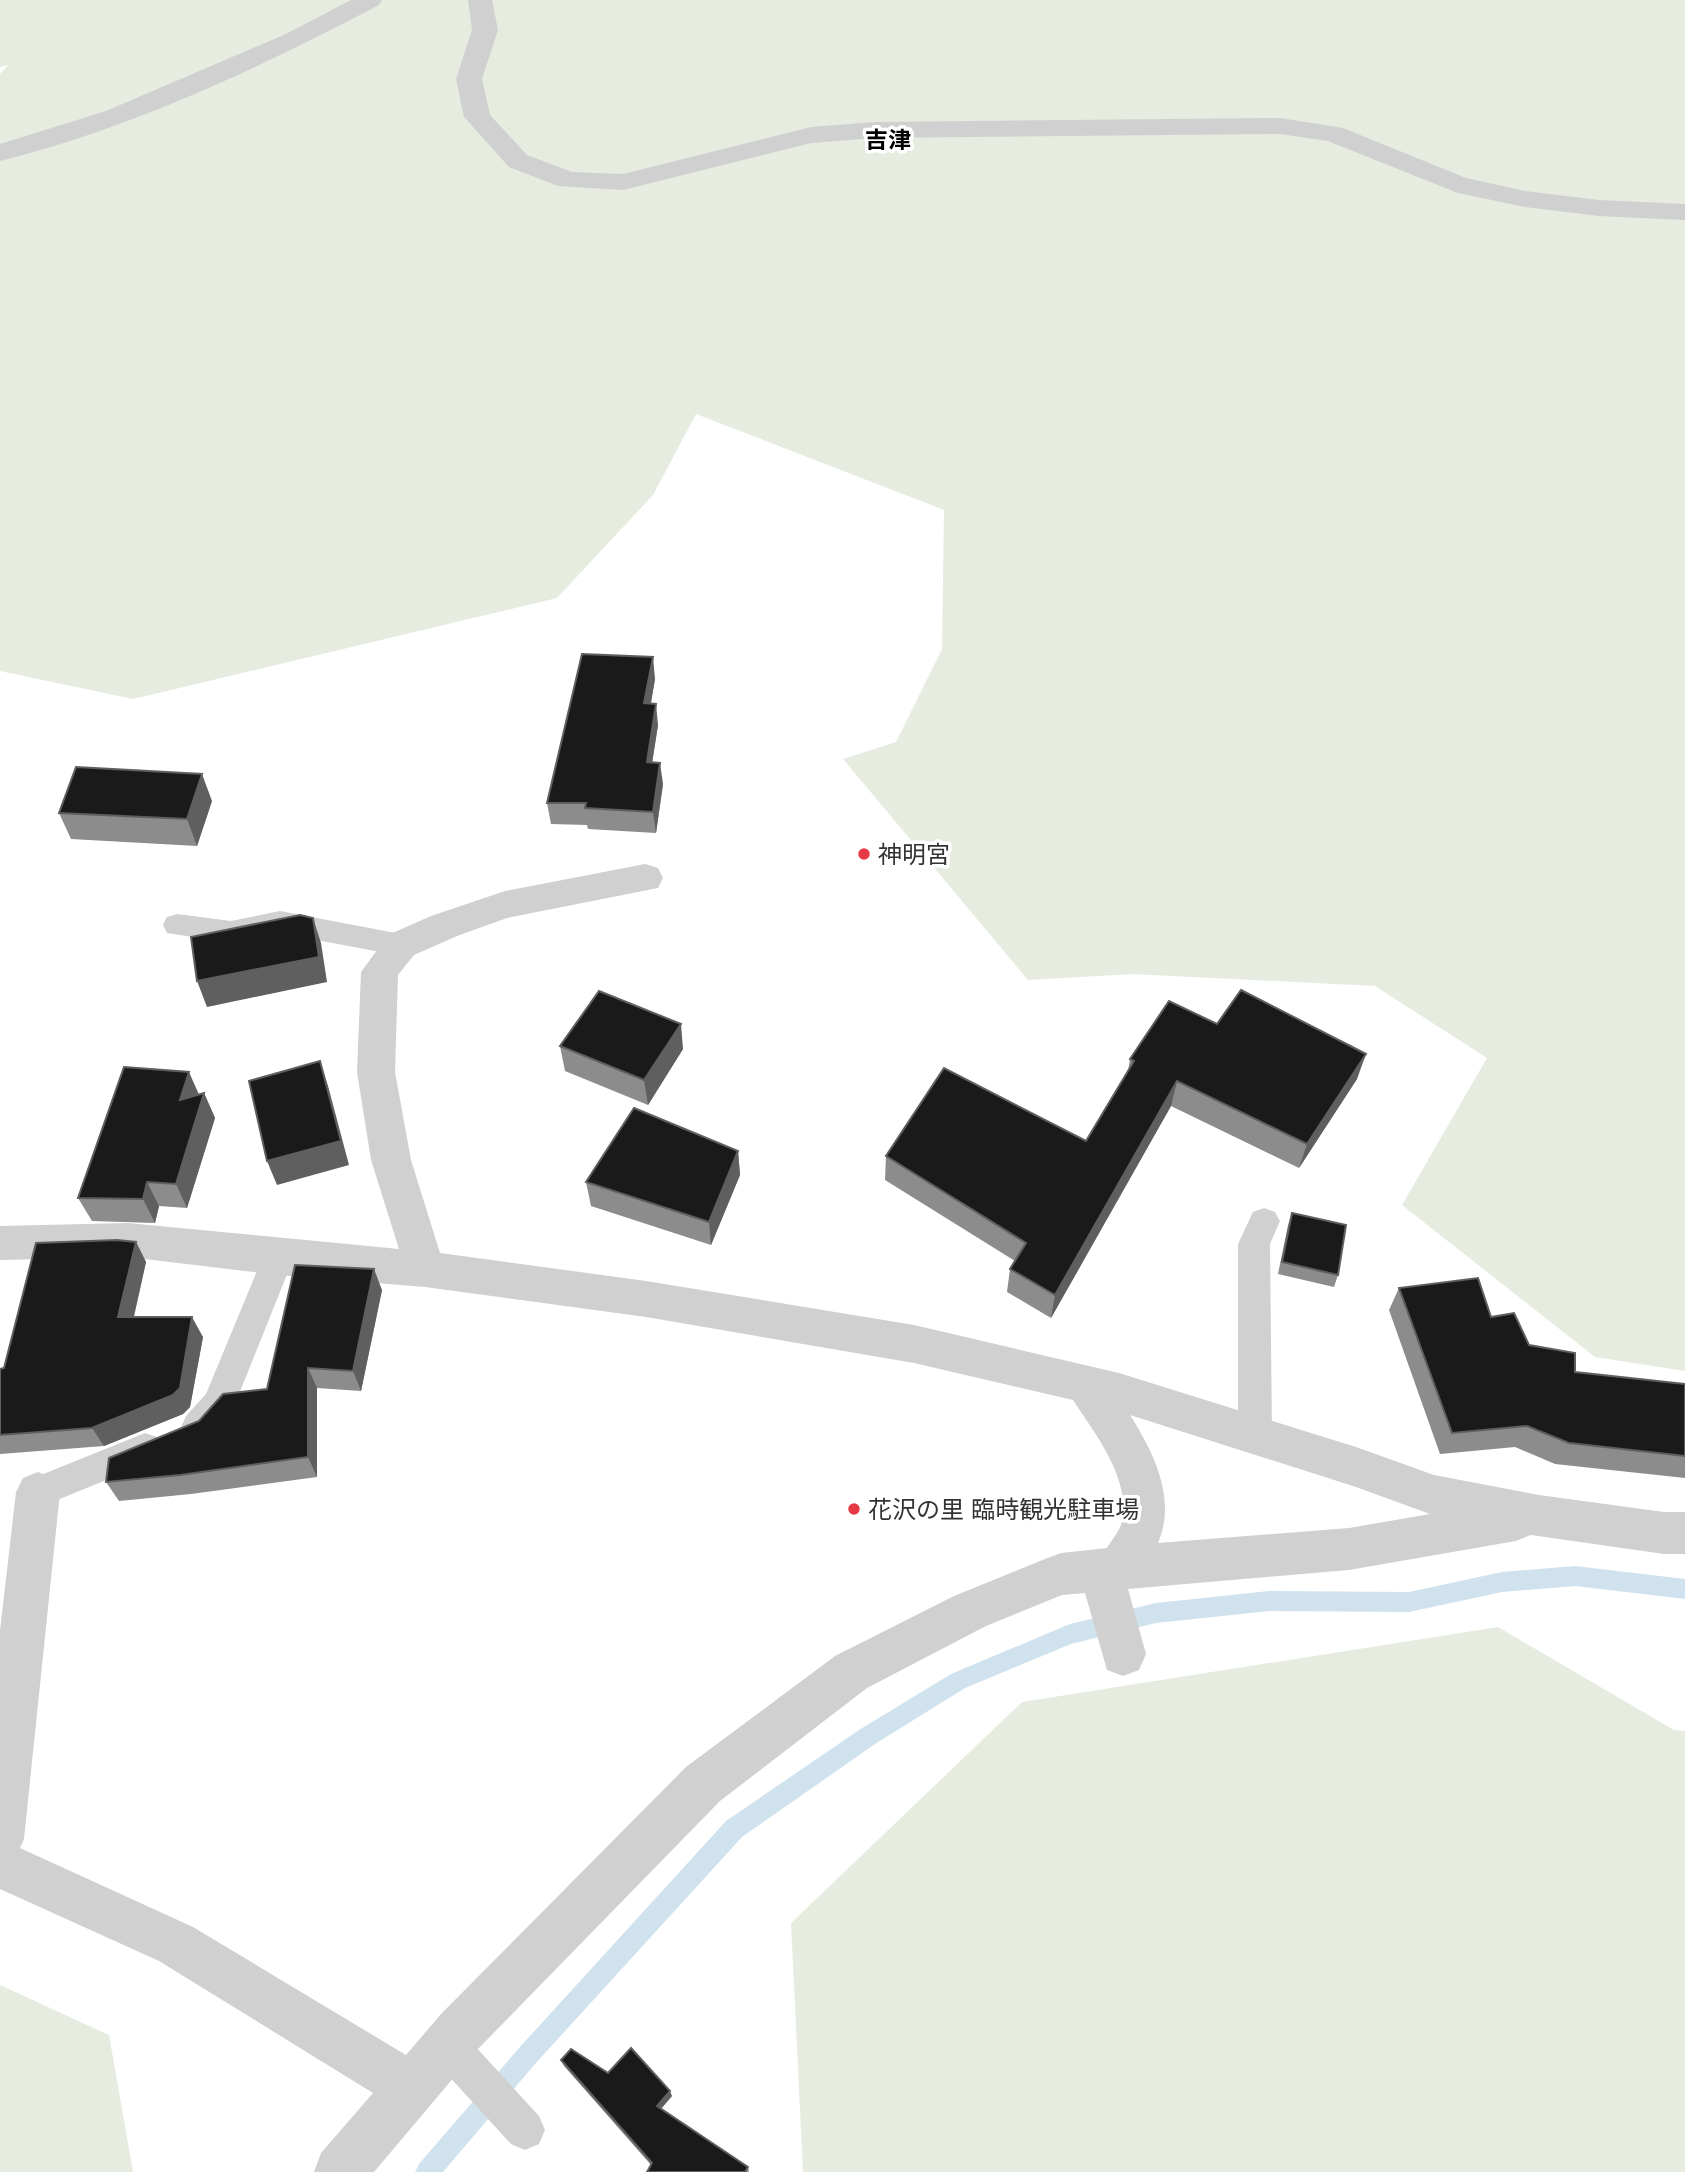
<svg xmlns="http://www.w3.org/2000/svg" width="1685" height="2172" font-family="Jost,'Noto Sans JP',sans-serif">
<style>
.green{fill:#e6ecdf}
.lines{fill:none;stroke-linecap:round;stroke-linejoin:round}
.stream{fill:#cfe2ee;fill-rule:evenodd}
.service{fill:#d0d0d0;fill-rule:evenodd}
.minor{fill:#d0d0d0;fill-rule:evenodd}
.wall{fill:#8c8c8c}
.shaded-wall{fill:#5f5f5f}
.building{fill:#1a1a1a;stroke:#5f5f5f;stroke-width:2}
.poi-dot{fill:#e63946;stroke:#fff;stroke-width:2.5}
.labels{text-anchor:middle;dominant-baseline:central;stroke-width:7;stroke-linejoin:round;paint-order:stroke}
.far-quarter-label{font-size:23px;font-weight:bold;fill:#000;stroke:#fff}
.poi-label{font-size:24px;fill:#333;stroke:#fff;text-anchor:start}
</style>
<rect width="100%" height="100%" fill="#fff"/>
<g class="green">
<polygon points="0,0 1685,0 1685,1371 1595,1357 1402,1205 1487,1058 1375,986 1132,974 1028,980 843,759 896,742 942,649 944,510 696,414 653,495 557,598 133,699 0,671 0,74 8,65 0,67"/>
<polygon points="1498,1627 1674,1730 1685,1731 1685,2172 803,2172 791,1923 1022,1702"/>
<polygon points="0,1985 109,2035 133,2172 0,2172"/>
</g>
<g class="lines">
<polygon class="stream" points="1575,1566 1685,1579 1685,1599 1575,1586 1502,1592 1409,1612 1269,1611 1156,1623 1071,1644 965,1688 875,1744 742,1837 535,2064 443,2172 415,2172 419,2164 519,2048 726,1821 859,1730 951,1674 1070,1624 1156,1603 1269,1591 1409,1592 1502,1572"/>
<g class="service">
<polygon points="280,911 401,934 411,937 415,945 411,953 401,956 280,933 231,943 167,933 163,925 167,917 177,914 231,921"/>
<polygon points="1264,1208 1275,1212 1280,1221 1270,1244 1272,1435 1267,1446 1255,1450 1243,1446 1238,1435 1238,1244 1253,1212"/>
<polygon points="278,1243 289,1247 294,1257 231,1414 210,1438 198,1442 186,1438 181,1427 186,1416 206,1394 267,1247"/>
<polygon points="145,1433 157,1437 162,1448 157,1459 38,1508 26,1503 21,1492 26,1481"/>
<polygon points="448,2026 462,2032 539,2116 545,2130 539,2144 525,2150 511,2144 434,2060 428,2046 434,2032"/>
</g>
<g class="minor">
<path d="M351,0H382L379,5C259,68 132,128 0,161V144L106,111L286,34Z"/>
<polygon points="468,0 492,0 498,30 482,79 490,115 527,155 572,172 623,174 811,127 875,122 1280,118 1343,128 1466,178 1525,191 1599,200 1685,204 1685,220 1599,216 1525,207 1458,193 1328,141 1280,134 875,138 811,143 623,190 558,186 509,167 464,117 456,79 472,30"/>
<path d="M645,864L658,868L663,878L658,888L507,918L457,936L414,955L398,975L395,1072L411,1160L440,1253L646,1281L914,1325L1119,1373L1356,1447L1434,1475L1539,1495L1664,1512H1685V1554H1664L1531,1535L1516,1541L1349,1570L1128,1589L1146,1654L1139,1670L1123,1676L1107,1670L1085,1593L1062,1595L986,1626L867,1688L720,1801L477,2050L374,2172H314L321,2153L373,2093L159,1961L0,1889V1631L16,1492L23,1478L38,1472L53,1478L60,1492L24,1839L20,1848L193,1927L406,2055L441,2014L686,1767L835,1656L954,1596L1045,1559L1061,1553L1107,1548C1111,1541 1118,1533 1121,1525C1133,1480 1095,1434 1073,1400L914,1363L646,1317L425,1287L278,1275L128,1257L0,1260V1226L128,1223L399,1249L371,1160L357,1072L361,972L388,935L431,916L505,891ZM1130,1415L1356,1487L1430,1514L1349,1528L1158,1543C1177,1499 1154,1453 1130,1415Z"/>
</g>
</g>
<g class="wall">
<polygon points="655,679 651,703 658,725 652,763 663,784 656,833 588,829 587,825 551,824 547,803"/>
<polygon points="212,801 197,846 71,839 59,813"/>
<polygon points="1217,1024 1357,1079 1299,1168 1171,1106 1051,1318 1007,1292 1010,1269 1015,1261 885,1180 886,1156 1086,1141 1128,1071 1130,1059"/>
<polygon points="560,1046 683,1049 648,1105 565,1071"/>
<polygon points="204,1093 215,1118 187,1208 159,1206 155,1223 92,1221 78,1198 199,1094"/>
<polygon points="738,1151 740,1175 711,1245 591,1206 586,1182"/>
<polygon points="1292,1213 1338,1275 1334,1287 1278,1274 1288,1225"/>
<polygon points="136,1242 146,1262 134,1317 203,1337 190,1407 183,1414 104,1446 0,1454 0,1369 4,1368"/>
<polygon points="1399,1288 1491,1317 1529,1345 1575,1372 1685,1384 1685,1478 1555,1464 1515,1447 1440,1454 1389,1310"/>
<polygon points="382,1290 361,1391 317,1388 317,1477 191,1494 119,1501 106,1482 199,1421 267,1389"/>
<polygon points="561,2060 608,2073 672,2096 661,2109 748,2167 749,2172 647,2172 651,2165 564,2066"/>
</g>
<g class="shaded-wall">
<polygon points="653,657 655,679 647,725 644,703"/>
<polygon points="656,704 658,725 649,783 647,762"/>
<polygon points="660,763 663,784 656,833 653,812"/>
<polygon points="202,774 212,801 197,846 187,819"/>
<polygon points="313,918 321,943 327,982 207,1007 197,981"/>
<polygon points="681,1024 683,1049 648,1105 644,1080"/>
<polygon points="1366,1054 1357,1079 1299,1168 1307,1144"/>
<polygon points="320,1061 328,1086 349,1165 277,1185 267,1161"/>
<polygon points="189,1072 200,1097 180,1100"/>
<polygon points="1177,1081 1171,1106 1051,1318 1055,1295"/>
<polygon points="204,1093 215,1118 187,1208 176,1184"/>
<polygon points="738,1151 740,1175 711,1245 709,1222"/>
<polygon points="147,1182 159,1206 155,1223 143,1199"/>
<polygon points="136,1242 146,1262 129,1337 118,1317"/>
<polygon points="374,1269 382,1290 361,1391 353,1371"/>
<polygon points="192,1317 203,1337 190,1407 183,1414 104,1446 92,1428"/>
<polygon points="308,1368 317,1388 317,1477 308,1457"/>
<polygon points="670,2091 672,2096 659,2111 657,2106"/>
</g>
<g class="building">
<polygon points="582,654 653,657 644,703 656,704 647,762 660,763 653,812 585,808 586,803 547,803"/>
<polygon points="76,767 202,774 187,819 59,813"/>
<polygon points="300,915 313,918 319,957 197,981 191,937"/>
<polygon points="1241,990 1366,1054 1307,1144 1177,1081 1055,1295 1010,1269 1026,1243 886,1156 944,1068 1086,1141 1134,1061 1130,1059 1169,1001 1217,1024"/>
<polygon points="599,991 681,1024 644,1080 560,1046"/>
<polygon points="320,1061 341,1141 267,1161 249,1081"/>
<polygon points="124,1067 189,1072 180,1100 204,1093 176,1184 147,1182 143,1199 78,1198"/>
<polygon points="634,1108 738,1151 709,1222 586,1182"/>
<polygon points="1292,1213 1346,1225 1338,1275 1282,1262"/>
<polygon points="117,1240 136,1242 118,1317 192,1317 180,1388 173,1395 92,1428 0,1435 0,1369 4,1368 36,1243"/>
<polygon points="295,1265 374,1269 353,1371 308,1368 308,1457 180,1475 106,1482 109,1458 199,1421 223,1394 267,1389"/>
<polygon points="1478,1278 1491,1317 1514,1313 1529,1345 1575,1353 1575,1372 1685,1384 1685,1456 1569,1443 1527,1426 1452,1433 1399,1288"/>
<polygon points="631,2048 670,2091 657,2106 748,2167 745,2172 647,2172 652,2163 561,2060 571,2049 608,2073"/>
</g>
<g class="poi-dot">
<circle cx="864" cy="854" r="7"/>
<circle cx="854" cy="1509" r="7"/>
</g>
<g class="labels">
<g class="far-quarter-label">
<text x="888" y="140">吉津</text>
</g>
<g class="poi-label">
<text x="878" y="854">神明宮</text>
<text x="868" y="1509">花沢の里 臨時観光駐車場</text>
</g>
</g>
</svg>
